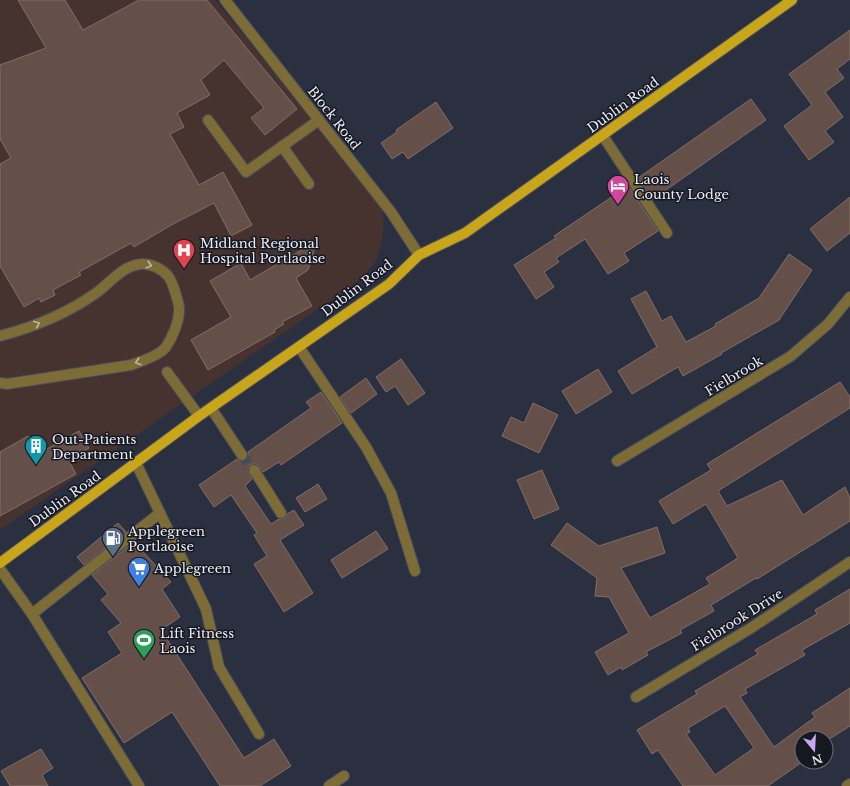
<svg xmlns="http://www.w3.org/2000/svg" width="850" height="786" font-family="'Libre Baskerville',serif">
<style>
.medical{fill:#46322f}
.building{fill:#645048;stroke:#846e65;fill-rule:evenodd}
.lines{fill:none;stroke-linecap:round;stroke-linejoin:round}
.minor-tunnel{stroke:#474c5c;stroke-width:10;stroke-dasharray:10 5;stroke-linecap:butt}
.minor-casing{stroke:#494e5d;stroke-width:12}
.major-casing{stroke:#494e5d;stroke-width:12}
.minor{stroke:#7d6c35;stroke-width:10}
.major{stroke:#c9a51a;stroke-width:10}
.oneway{stroke:#beb9aa}
.labels{text-anchor:middle;dominant-baseline:central;stroke-width:3;stroke-linejoin:round;paint-order:stroke}
.street-label{font-size:13px;fill:#e9edf8;stroke:#161820}
.poi-label{font-size:13px;fill:#e9edf8;stroke:#161820;text-anchor:start}
</style>
<rect width="100%" height="100%" fill="#2a3040"/>
<polygon class="medical" points="0,0 215,0 378,197 384,220 382,242 376,261 361,279 0,530"/>
<g class="building">
<polygon points="18,0 65,0 83,30 139,0 207,0 297,109 265,135 251,118 264,108 224,60 201,80 210,95 177,113 184,127 170,134 199,185 223,172 252,225 231,236 214,203 173,224 134,247 131,243 79,272 81,275 53,290 55,295 41,302 39,298 24,307 0,266 0,164 11,158 0,139 0,65 46,48"/>
<polygon points="850,30 850,59 837,69 844,78 825,92 843,117 825,131 834,142 809,160 784,126 812,105 789,74"/>
<polygon points="751,99 766,120 653,199 638,178"/>
<polygon points="436,102 453,128 408,159 403,152 392,159 381,143 397,132 396,130"/>
<polygon points="628,186 658,231 624,253 629,261 608,274 585,239 556,258 559,262 544,272 554,287 536,299 514,265 556,238 554,236"/>
<polygon points="850,197 850,233 827,251 810,229"/>
<polygon points="317,241 308,270 296,278 312,306 282,322 284,324 274,330 275,332 208,370 191,340 231,317 210,281 241,263 250,280"/>
<polygon points="789,254 812,270 779,320 721,353 722,354 683,376 678,367 632,394 618,371 657,347 631,299 646,291 662,321 671,316 686,342 716,326 715,324 759,298"/>
<polygon points="401,359 425,393 408,405 395,386 386,392 376,377"/>
<polygon points="598,369 612,392 576,414 562,391"/>
<polygon points="366,378 377,394 351,413 340,397"/>
<polygon points="840,382 850,397 850,408 718,491 727,506 782,480 803,515 845,487 850,498 850,521 757,579 756,578 711,605 714,611 680,630 682,633 646,652 648,655 622,670 621,667 608,675 595,652 629,633 609,597 595,596 597,578 551,545 567,523 599,546 657,527 665,553 621,568 650,618 710,584 706,578 738,558 706,504 673,524 659,501 711,470 707,464"/>
<polygon points="321,392 342,423 281,465 279,462 263,472 257,464 253,464 250,465 248,470 252,479 245,486 271,524 279,519 285,518 287,514 294,510 304,525 280,540 313,593 284,612 254,564 267,556 254,535 257,533 231,495 214,507 199,485 237,459 242,461 246,460 248,458 248,452 311,408 306,402"/>
<polygon points="533,403 558,415 539,453 502,436 511,417 524,423"/>
<polygon points="79,431 89,448 68,459 76,474 0,516 0,452 28,436 38,454"/>
<polygon points="542,470 559,509 534,519 517,480"/>
<polygon points="318,484 327,499 305,512 296,498"/>
<polygon points="118,523 126,532 84,565 77,557"/>
<polygon points="376,531 388,549 342,578 331,560"/>
<polygon points="134,542 171,582 162,589 180,617 161,630 244,758 274,739 291,766 260,786 220,786 172,712 124,743 82,678 122,653 108,632 121,623 101,600 108,594 92,575"/>
<path d="M850,589V623L802,650L805,655L745,689L747,693L740,697L774,747L815,717L812,713L850,688V726L831,738H802V762L768,786H683L658,750L652,754L637,730L697,694L695,691L758,654L755,650L817,614L815,610ZM725,706L754,748L715,775L686,734L690,732L688,728Z"/>
<polygon points="41,749 53,768 42,775 48,786 10,786 1,771"/>
</g>
<g class="lines">
<polyline class="minor-tunnel" points="242,455 254,470"/>
<g class="minor-casing">
<g id="minor">
<polyline points="225,0 391,212 419,255"/>
<polyline points="208,120 246,172 319,120"/>
<polyline points="603,136 667,233"/>
<polyline points="282,146 309,184"/>
<path d="M0,336C34,327 68,313 96,293C111,282 122,266 141,264C151,263 162,269 168,276C172,280 180,305 179,311C179,322 172,338 166,347C160,355 140,362 131,365L7,384L0,383"/>
<polyline points="299,347 366,447 391,493 415,571"/>
<polyline points="167,372 199,416"/>
<polyline points="211,408 242,455"/>
<polyline points="617,461 791,356 828,324 850,297"/>
<polyline points="254,470 281,513"/>
<polyline points="160,513 206,609 219,667 259,734"/>
<polyline points="0,569 32,614 160,513 136,463"/>
<polyline points="32,614 139,786"/>
<polyline points="636,697 751,628 850,562"/>
<polyline points="329,786 344,776"/>
<polyline points="847,786 850,784"/>
</g>
</g>
<g class="major-casing">
<polyline id="major" points="0,563 199,416 389,284 419,255 465,233 792,0"/>
</g>
<use href="#minor" class="minor"/>
<use href="#major" class="major"/>
</g>
<defs><path id="oneway-chevron" d="M-2-3.5L2.5 0L-2 3.5" fill="none" stroke-width="1.6" stroke-linecap="round" stroke-linejoin="round"/></defs>
<g class="oneway">
<use href="#oneway-chevron" transform="translate(149 265) rotate(15)"/>
<use href="#oneway-chevron" transform="translate(37 324) rotate(-23)"/>
<use href="#oneway-chevron" transform="translate(138 362) rotate(162)"/>
</g>
<defs>
<g id="hotel-pin" transform="scale(1.15)"><path d="M0 17L-7.5 6A9.5 9.5 0 1 1 7.5 6Z" fill="#d1479c" stroke="#161820"/><path d="M-6-4.5h1.5V1H6V5H4.5V3h-9V5H-6ZM-4 0a1.8 1.8 0 1 1 3.6 0ZM.5 0V-2.5h3Q6-2.5 6 0Z" fill="#fff"/></g>
<g id="hospital-pin" transform="scale(1.15)"><path d="M0 17L-7.5 6A9.5 9.5 0 1 1 7.5 6Z" fill="#e0444e" stroke="#161820"/><path d="M-5-5h3v3.5h4V-5h3V5h-3V1.5h-4V5h-3Z" fill="#fff"/></g>
<g id="building-pin" transform="scale(1.15)"><path d="M0 17L-7.5 6A9.5 9.5 0 1 1 7.5 6Z" fill="#0f9aa8" stroke="#161820"/><path d="M-4-6H4V6H1V3H-1V6H-4ZM-2.5-4.3h1.7v1.8h-1.7ZM.8-4.3h1.7v1.8H.8ZM-2.5-1h1.7V.8h-1.7ZM.8-1h1.7V.8H.8Z" fill="#fff"/></g>
<g id="fuel-pin" transform="scale(1.15)"><path d="M0 17L-7.5 6A9.5 9.5 0 1 1 7.5 6Z" fill="#5c6f8a" stroke="#161820"/><path d="M-5.5-6h7V0h2V4h1.3V-2.5L3-4.5l.8-.8L6-3V5H2.5V1h-1V6h-7ZM-4.2-4.7v3.2H.2V-4.7Z" fill="#fff"/></g>
<g id="supermarket-pin" transform="scale(1.15)"><path d="M0 17L-7.5 6A9.5 9.5 0 1 1 7.5 6Z" fill="#3f7fe0" stroke="#161820"/><path d="M-6-5.5h2.5l.6 2H6L4.5 2H-2.5L-4.4-4H-6ZM-1.5 3.2a1.3 1.3 0 1 0 .1 0ZM3 3.2a1.3 1.3 0 1 0 .1 0Z" fill="#fff"/></g>
<g id="stadium-pin" transform="scale(1.15)"><path d="M0 17L-7.5 6A9.5 9.5 0 1 1 7.5 6Z" fill="#2e9e5b" stroke="#161820"/><path d="M0-5a6.5 5 0 1 0 0 10a6.5 5 0 1 0 0-10ZM-3.5-1.8h7v3.6h-7Z" fill="#fff"/></g>
</defs>
<g fill-rule="evenodd">
<use href="#hotel-pin" x="618" y="186"/>
<use href="#hospital-pin" x="184" y="250"/>
<use href="#building-pin" x="36" y="446"/>
<use href="#fuel-pin" x="113" y="538"/>
<use href="#supermarket-pin" x="139" y="568"/>
<use href="#stadium-pin" x="144" y="640"/>
</g>
<g class="labels">
<g class="street-label">
<text transform="translate(623 105) rotate(-36)">Dublin Road</text>
<text transform="translate(334 118) rotate(52)">Block Road</text>
<text transform="translate(357 288) rotate(-37)">Dublin Road</text>
<text transform="translate(734 376) rotate(-31)">Fielbrook</text>
<text transform="translate(65 499) rotate(-36)">Dublin Road</text>
<text transform="translate(737 620) rotate(-32)">Fielbrook Drive</text>
</g>
<g class="poi-label">
<text x="634" y="179">Laois<tspan x="634" dy="15">County Lodge</tspan></text>
<text x="200" y="243">Midland Regional<tspan x="200" dy="15">Hospital Portlaoise</tspan></text>
<text x="52" y="439">Out-Patients<tspan x="52" dy="15">Department</tspan></text>
<text x="128" y="531">Applegreen<tspan x="128" dy="15">Portlaoise</tspan></text>
<text x="154" y="568">Applegreen</text>
<text x="160" y="633">Lift Fitness<tspan x="160" dy="15">Laois</tspan></text>
</g>
</g>
<g transform="translate(814 750) rotate(162)"><circle r="19" fill="#161820" stroke="#6a6d76"/>
<path d="M0-3L7 15L0 10L-7 15Z" fill="#c7a6ef"/>
<text y="-6" font-size="11" font-weight="bold" text-anchor="middle" fill="#e9edf8">N</text>
</g>
</svg>
